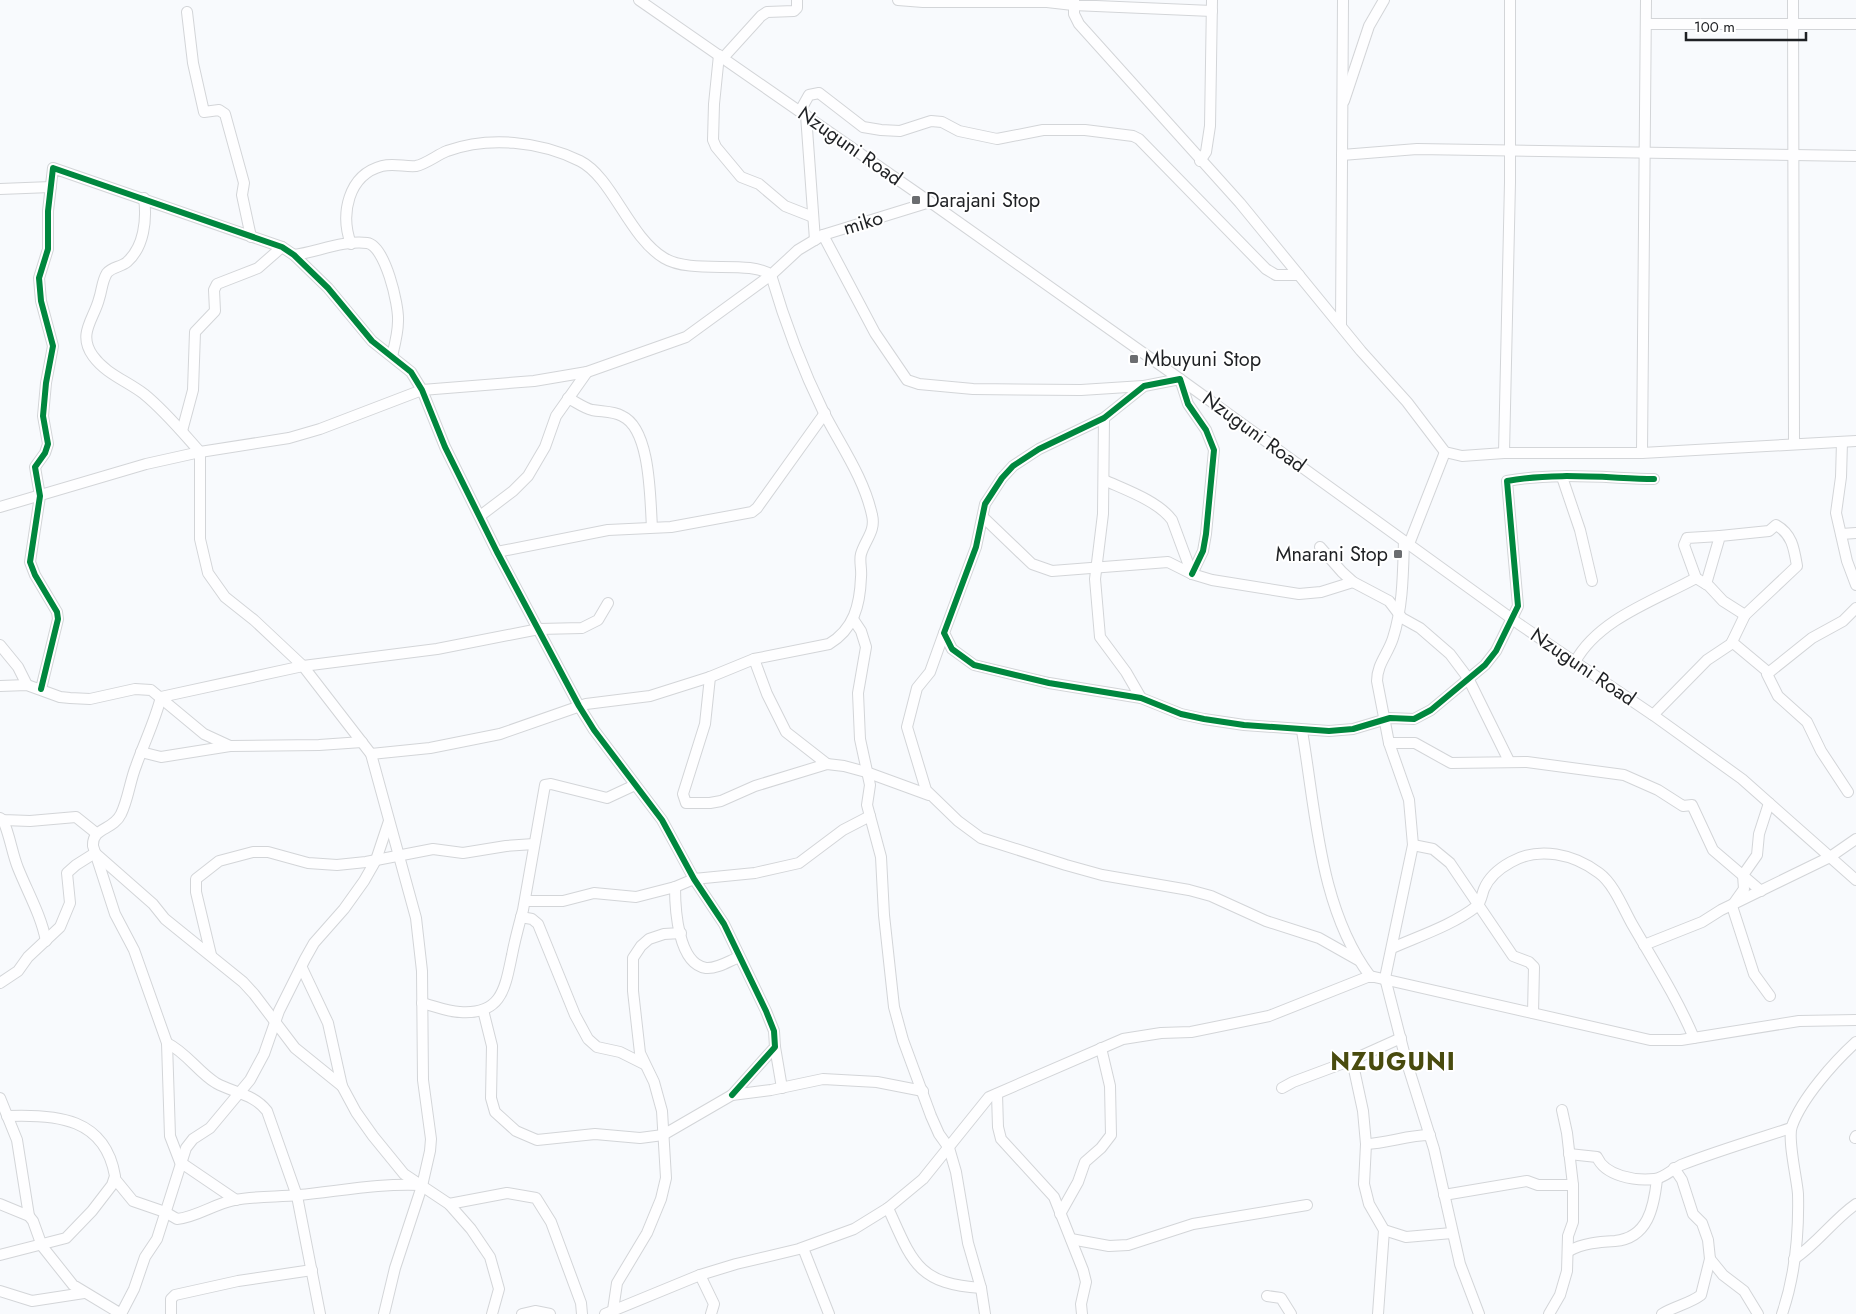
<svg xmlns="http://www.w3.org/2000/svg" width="1856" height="1314" font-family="Jost,sans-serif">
<rect width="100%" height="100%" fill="#f8fafd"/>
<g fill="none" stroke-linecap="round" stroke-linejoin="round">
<defs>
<g id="minor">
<polyline points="639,0 930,202 1180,379 1519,624 1653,715 1742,779 1856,880"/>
<polyline points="898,0 923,2 1047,2 1073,5 1212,11"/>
<polyline points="1074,0 1074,14 1079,24 1240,203 1361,351 1407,402 1445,452 1462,456 1504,453 1642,453 1856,441"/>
<polyline points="1793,0 1794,444"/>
<polyline points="187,12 193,63 204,112 219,110 225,114 244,183 242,195 251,237"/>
<polyline points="1646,24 1856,24"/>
<polyline points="719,55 714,104 713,140 716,147 741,177 759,184 785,206 813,217"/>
<polyline points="723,58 761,16 767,12 794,11 797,8 797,0"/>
<polyline points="1344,101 1369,26 1384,0"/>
<polyline points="800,111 809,95 819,93 863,127 881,130 900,131 931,121 942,122 959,131 997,139 1043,130 1085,130 1133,136 1139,139 1266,269 1276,275 1299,275"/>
<polyline points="806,115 815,240"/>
<polyline points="1342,155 1417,149 1856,156"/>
<polyline points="1200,161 1206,152 1210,126 1212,0"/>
<polyline points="0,189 51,187"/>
<path d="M144,198c3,22 0,49 -17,64 -6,5 -15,5 -20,11 -5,8 -5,17 -8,26 -5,20 -22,35 -6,57 13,18 34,25 51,38 21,17 39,39 56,58v87l8,34 17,24 29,23 49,46 68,88 45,164 6,53 1,109 8,59 -1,12 -8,35 -27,82 -11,46"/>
<polyline points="823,235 875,333 907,380 919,384 973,389 1081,390 1143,386"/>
<path d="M351,244c-11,-30 -3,-69 31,-78 12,-3 23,1 34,0 10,-2 21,-11 31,-15 42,-15 92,-10 133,10 32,16 49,76 84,97 28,17 86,1 107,17 14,48 31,93 53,138 17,33 40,65 48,102 4,16 -7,25 -11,39 -2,7 1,15 0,23 -1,28 -7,52 -32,67l-75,15 -44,18 -60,19 -64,8 -86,30 -70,14 -59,6"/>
<path d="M294,255c23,-3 49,-15 73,-12 18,2 32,62 31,78 0,12 -3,23 -6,35"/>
<polyline points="1341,325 1343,0"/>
<path d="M568,398c8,4 16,10 24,12 10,2 21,1 30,6 29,13 28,84 30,111"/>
<polyline points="1104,418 1103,514 1095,579 1100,637 1126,672 1141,698"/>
<polyline points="182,431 193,390 195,332 215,311 214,290 217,284 258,268 282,247"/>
<polyline points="1842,442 1841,477 1836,513 1847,561 1856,585"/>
<polyline points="1504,453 1510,182 1510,0"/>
<polyline points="1642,453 1646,0"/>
<polyline points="1562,477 1580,530 1592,581"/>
<path d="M1104,480c22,10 54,21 68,40l20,54"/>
<polyline points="0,507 146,464 200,452 289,438 320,429 422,390 534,381 587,372 686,337 771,275 798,250 823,235 930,202"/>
<polyline points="480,516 513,491 528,476 545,447 556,416 587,372"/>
<polyline points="983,517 1032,564 1052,571 1168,562 1192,574 1212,580 1299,594 1321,592 1353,582"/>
<polyline points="1841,534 1856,533"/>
<polyline points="1720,536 1687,538 1684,545 1696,578 1709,586 1723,601 1745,615"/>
<path d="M1404,541c-1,32 -1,66 -11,97 -5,16 -16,26 -16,43l12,62 20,57 4,45 -28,133 21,82 28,89 26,115 19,50"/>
<polyline points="1409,544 1445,452"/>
<polyline points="1320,547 1342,572 1353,582 1389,601 1402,618 1420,628 1450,654 1468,678 1509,761"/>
<polyline points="497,552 608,530 671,527 752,512 757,508 825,413"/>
<path d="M1192,574l11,-23 3,-17 8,-84 -8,-20 -18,-26 -8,-25 -36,7 -40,32 -65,31 -26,17 -11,12 -17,26 -9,43 -32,86 8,16 22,16 75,18 92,15 40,16 23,5 40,6 85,6 24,-2 37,-11 24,1 17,-9 54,-45 11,-14 22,-45 -11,-125c48,-9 99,-3 147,-2"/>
<polyline points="853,619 861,631 866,647 858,693 860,739 870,785 867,805 881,857 884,915 894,1007 903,1040 931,1116 939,1134 949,1148 956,1172 968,1243 981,1288 985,1314"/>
<polyline points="944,633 930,672 917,688 907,727 926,790 958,821 981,838 1066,865 1102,875 1189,890 1211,896 1266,921 1319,938 1358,960"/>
<polyline points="1732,642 1768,672"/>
<polyline points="0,645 18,667 27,685"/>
<polyline points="754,659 767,694 786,732 827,764"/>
<path d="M1575,662c23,-43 81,-62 121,-84"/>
<polyline points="710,677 705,724 683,794 686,803 710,803 721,801 755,786 827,764 844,766 866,772 929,795"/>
<polyline points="0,686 27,685 60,697 70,698 90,699 135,689 151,690 204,734 230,746"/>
<polyline points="41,689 58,619 57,612 35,575 30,562 40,496 35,467 45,453 48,444 43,416 46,383 53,346 41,301 39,278 48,249 48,211 53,168 282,247 294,255 328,288 372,341 411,372 422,390 445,447 497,552 579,706 594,730 662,820 694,879 724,924 766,1011 774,1031 775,1047 732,1095"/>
<path d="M1653,715l54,-55 24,-16 14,-29 52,-49c-3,-18 -5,-32 -21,-41l-7,6 -49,5 -14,48"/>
<path d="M1302,731c14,80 17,177 68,245"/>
<polyline points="1389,743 1415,743 1451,763 1527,762 1624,775 1658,790 1683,806 1692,805 1713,850 1761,891"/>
<polyline points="141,752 161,757 230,746 319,745 362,742"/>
<polyline points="1848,792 1821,751 1807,722 1778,696 1767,674 1812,638 1843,621 1856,608"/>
<polyline points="1769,803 1759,834 1757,855 1743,875 1744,889 1732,906 1754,974 1770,996"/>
<polyline points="0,818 3,820 30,821 76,817 96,833"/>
<path d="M0,821l3,-1c7,16 9,33 15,48 10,25 23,47 28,73"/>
<polyline points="1413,845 1433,849 1450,863 1513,956 1529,962 1534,967 1533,1013"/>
<path d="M675,887c0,22 3,77 31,81 11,1 23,-7 33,-11"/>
<polyline points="525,901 563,901 594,893 636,897 675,887 694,879 755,873 799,863 843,830 870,816"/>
<polyline points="521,917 532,919 538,924 575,1015 588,1039 597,1047 620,1052 644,1064"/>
<polyline points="1644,945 1702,922 1721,910 1830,857 1856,839"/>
<path d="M1392,948c27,-12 61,-23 85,-42 4,-4 5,-12 7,-17 5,-12 16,-21 27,-27 28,-16 63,-8 88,11 15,11 24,35 33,51 22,38 45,74 62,114"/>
<polyline points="211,955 196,892 196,879 219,861 253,852 268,852 308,863 337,865 366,862 433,849 463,853 506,846 534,844"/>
<polyline points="302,968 328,1023 342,1086 356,1112 373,1136 404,1174 449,1204 471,1229 490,1257 499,1289 492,1314"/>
<polyline points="0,983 18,971 28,957 60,927 70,903 67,873 76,865 95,853 153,904 165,919 243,982 254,994 295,1048 342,1086"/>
<path d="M422,1003c12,3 26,9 38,9 42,3 45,-24 52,-57 3,-16 7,-30 11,-45l22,-125 6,-1 56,14 28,-13"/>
<polyline points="483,1010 492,1046 491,1098 495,1112 516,1131 537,1140 595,1134 640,1138 663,1135 732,1095 771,1090 823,1079 877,1082 923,1091"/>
<path d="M167,1043c20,10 31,29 49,40 18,10 38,11 51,28l30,85 23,118"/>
<polyline points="775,1047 782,1088"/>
<polyline points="1352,1060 1363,1111 1366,1144 1364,1184 1369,1204 1384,1230 1378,1314"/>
<polyline points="1282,1088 1293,1082 1352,1060 1401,1038"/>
<polyline points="997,1094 998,1127 1001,1139 1054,1197 1083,1270 1086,1282 1081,1304 1082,1314"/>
<polyline points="0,1098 17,1140 29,1216"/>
<polyline points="1855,1138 1856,1136"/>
<path d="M1366,1144c22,-1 42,-9 64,-9"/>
<path d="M1569,1154l28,3c8,19 38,24 57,22 8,0 19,-10 27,-14 36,-14 73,-25 110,-37"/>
<path d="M115,1179l18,22 32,11 12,7c20,-2 37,-15 57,-19 22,-4 44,-3 65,-5 41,-4 81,-12 122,-10"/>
<polyline points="1444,1195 1527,1181 1538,1185 1573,1185"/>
<path d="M236,1200l-56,-38 -10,-26 -3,-93 -33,-93 -19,-36 -22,-68c-1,-19 20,-15 28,-32 7,-14 9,-33 15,-48 8,-23 19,-45 25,-69l142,-31 134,-17 102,-20 43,-1 16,-8 10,-17"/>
<polyline points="0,1204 29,1216 33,1221 42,1246 73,1285 121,1314 134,1289 145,1257 157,1239 186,1148 193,1139 210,1128 250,1080 264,1054 279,1011 305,959 314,943 344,909 364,881 376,860 389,821"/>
<polyline points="449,1204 507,1193 536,1198 551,1222 581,1303 582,1314"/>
<path d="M888,1208c24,53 29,76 93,80"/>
<polyline points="1060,1214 1078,1182 1085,1162 1101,1148 1111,1135 1110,1086 1101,1048"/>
<polyline points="1384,1230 1406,1237 1452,1233"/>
<polyline points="1071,1239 1109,1246 1128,1245 1193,1224 1307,1205"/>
<polyline points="803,1248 829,1314"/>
<path d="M1569,1251c14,-8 30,-9 46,-10 33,-3 39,-34 42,-62"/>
<path d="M0,1255l66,-17 26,-27 20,-26 3,-9c-10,-58 -58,-62 -108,-60"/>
<polyline points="1710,1259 1723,1275 1744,1291 1758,1314"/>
<path d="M1794,1259c24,-16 39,-39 62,-55"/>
<polyline points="700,1275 714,1304 711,1314"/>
<polyline points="0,1291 32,1301 84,1293"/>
<polyline points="1267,1296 1281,1298 1291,1314"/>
<polyline points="613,1310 617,1283 647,1233 661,1199 666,1178 662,1111 654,1082 640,1053 633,991 633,958 641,946 649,939 664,934 681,933"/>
<polyline points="171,1314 171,1299 175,1295 238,1281 312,1270"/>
<polyline points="522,1314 535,1311 550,1314"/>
<polyline points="605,1314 700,1275 736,1264 799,1249 854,1229 888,1208 923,1179 989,1097 1123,1039 1161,1033 1191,1032 1269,1016 1370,976 1650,1040 1681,1040 1799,1021 1856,1020"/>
<polyline points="1549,1314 1560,1295 1567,1271 1568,1236 1573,1222 1573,1185 1567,1133 1562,1110"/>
<path d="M1662,1314c13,-8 27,-10 39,-19l9,-36 -2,-19 -6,-17 -9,-9 -11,-34 -8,-12"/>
<path d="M1782,1314c13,-38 17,-80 16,-120 -1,-15 -11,-56 -6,-68 10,-28 42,-64 64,-84"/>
</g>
</defs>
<use href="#minor" stroke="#d3d5d8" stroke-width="12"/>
<use href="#minor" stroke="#fefeff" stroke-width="10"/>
<defs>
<g id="cycleway">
<path d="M1192,574l11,-23 3,-17 8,-84 -8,-20 -18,-26 -8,-25 -36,7 -40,32 -65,31 -26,17 -11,12 -17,26 -9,43 -32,86 8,16 22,16 75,18 92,15 40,16 23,5 40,6 85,6 24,-2 37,-11 24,1 17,-9 54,-45 11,-14 22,-45 -11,-125c48,-9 99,-3 147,-2"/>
<polyline points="41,689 58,619 57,612 35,575 30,562 40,496 35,467 45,453 48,444 43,416 46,383 53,346 41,301 39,278 48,249 48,211 53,168 282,247 294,255 328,288 372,341 411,372 422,390 445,447 497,552 579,706 594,730 662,820 694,879 724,924 766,1011 774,1031 775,1047 732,1095"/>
</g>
</defs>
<use href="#cycleway" stroke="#fff" stroke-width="9"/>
<use href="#cycleway" stroke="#00873e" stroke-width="6"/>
</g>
<g fill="#6b6d70" stroke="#fff" stroke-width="2">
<rect x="911" y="195" width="10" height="10" rx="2.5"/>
<rect x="1129" y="354" width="10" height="10" rx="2.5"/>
<rect x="1393" y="549" width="10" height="10" rx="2.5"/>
</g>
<g text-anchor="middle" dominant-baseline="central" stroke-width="4" stroke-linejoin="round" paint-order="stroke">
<g font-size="20" fill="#1f2124" stroke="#fff">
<text transform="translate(850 146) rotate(35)">Nzuguni Road</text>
<text transform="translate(863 223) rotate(-17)">miko</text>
<text transform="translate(1254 432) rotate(36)">Nzuguni Road</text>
<text transform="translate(1583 667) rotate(34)">Nzuguni Road</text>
</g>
<g font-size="20" fill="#1f2124" stroke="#fff" text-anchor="start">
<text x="926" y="200">Darajani Stop</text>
<text x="1144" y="359">Mbuyuni Stop</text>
<text x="1388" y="554" text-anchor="end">Mnarani Stop</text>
</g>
<g font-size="25" font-weight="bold" letter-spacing="1" fill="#494b0e" stroke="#fff">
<text x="1393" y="1061">NZUGUNI</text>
</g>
</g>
<path d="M1686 32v8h120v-8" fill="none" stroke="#1f2124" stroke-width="2.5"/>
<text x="1694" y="32" font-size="15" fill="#1f2124" stroke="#ffffff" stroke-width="4" paint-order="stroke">100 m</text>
</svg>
